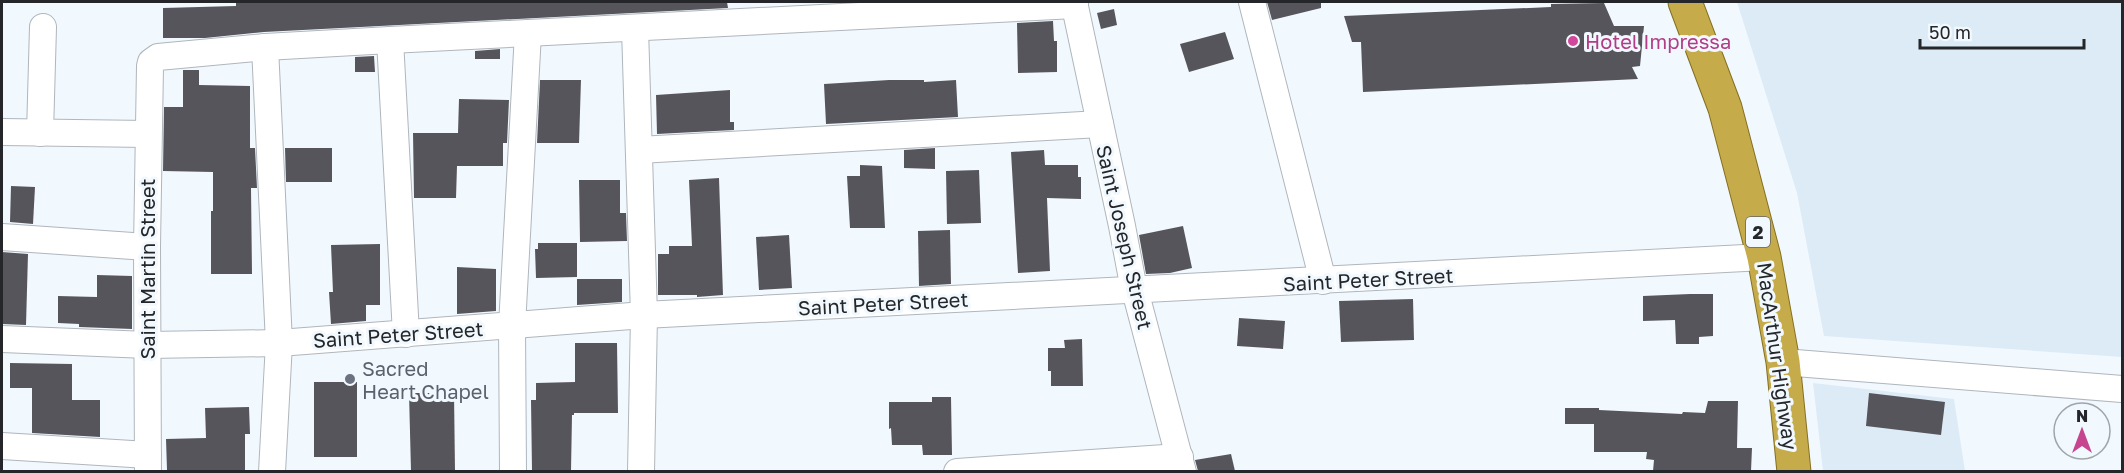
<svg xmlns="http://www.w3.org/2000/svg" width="2124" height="473" font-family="'Golos Text',sans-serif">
<rect width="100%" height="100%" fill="#f1f9ff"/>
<g fill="#ddebf6">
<polygon points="1737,2 2122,2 2122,357 1824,336 1797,193"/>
<polygon points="1813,383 1954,399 1965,471 1823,471"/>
</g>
<g fill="#57555c">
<polygon points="257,2 727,2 728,8 264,32 205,38 163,38 163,8 236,6 236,3"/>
<polygon points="1267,2 1321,2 1321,8 1272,20"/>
<polygon points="1604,3 1614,26 1644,26 1640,66 1632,67 1638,79 1363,92 1361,42 1352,42 1344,16 1551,7 1551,4"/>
<polygon points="1114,9 1117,25 1101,29 1097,13"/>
<polygon points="1053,21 1054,41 1057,41 1057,72 1018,73 1017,23"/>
<polygon points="1225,32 1234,59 1189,72 1180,44"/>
<polygon points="500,49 500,59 475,59 475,51"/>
<polygon points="374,56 375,72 355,72 355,57"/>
<polygon points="183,70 199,70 199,85 250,86 250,148 255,148 257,188 251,188 252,274 211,274 211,211 213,211 213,172 163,171 164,107 183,107"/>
<polygon points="540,80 581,80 579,143 537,143"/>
<polygon points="889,80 924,80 924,82 956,80 958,117 826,124 824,84"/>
<polygon points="730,90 730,122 734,122 734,130 657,134 656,95"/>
<polygon points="459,99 509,100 507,143 503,143 503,166 457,166 456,198 414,198 413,133 458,133"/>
<polygon points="285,148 332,148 332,182 286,182"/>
<polygon points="935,148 935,169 904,168 904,150"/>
<polygon points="1044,150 1045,165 1078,165 1078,177 1081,177 1081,199 1047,198 1050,271 1018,273 1011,152"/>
<polygon points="860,165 882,166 885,228 850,228 847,176 860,176"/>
<polygon points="979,170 981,223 947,224 946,171"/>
<polygon points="719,178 723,295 697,297 697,295 658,295 658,254 669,254 669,246 692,246 689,180"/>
<polygon points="579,180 620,180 620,213 626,213 627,241 580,242"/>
<polygon points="11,186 35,187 33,224 10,222"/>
<polygon points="1183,226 1192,268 1170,273 1146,274 1139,235"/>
<polygon points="950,230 951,284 919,286 918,231"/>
<polygon points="789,235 792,288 759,290 756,237"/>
<polygon points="538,243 577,243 577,277 536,278 535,249 538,249"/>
<polygon points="380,244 380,305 366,305 366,321 331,324 329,292 333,292 331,245"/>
<polygon points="2,252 28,254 26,325 2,324"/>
<polygon points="457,267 496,269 496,311 457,314"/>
<polygon points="97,275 132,276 132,329 79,327 79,324 58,323 58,296 97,297"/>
<polygon points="577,279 622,279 622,302 577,305"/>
<polygon points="1690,294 1713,294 1713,336 1699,337 1699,344 1676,344 1675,320 1643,321 1643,296"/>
<polygon points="1413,299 1414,340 1341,342 1339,301"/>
<polygon points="1239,318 1285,321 1283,349 1237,346"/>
<polygon points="1082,339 1083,386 1051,386 1051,371 1048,371 1048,348 1065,348 1064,340"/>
<polygon points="575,343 617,343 618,413 574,413 574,415 572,415 571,471 532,471 531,400 536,400 536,383 575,382"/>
<polygon points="10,363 72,364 72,400 100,400 100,437 32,433 32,388 10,388"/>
<rect x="314" y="382" width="43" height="75"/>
<polygon points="409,393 454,393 455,471 411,471"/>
<polygon points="1869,393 1945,402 1941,435 1866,426"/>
<polygon points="932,397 951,397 952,455 923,455 922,445 892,445 891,428 889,429 889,402 932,402"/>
<polygon points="1708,401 1738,401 1737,448 1752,448 1751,471 1653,471 1654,460 1646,459 1647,452 1594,452 1594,424 1565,424 1565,408 1599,408 1599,410 1682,414 1683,412 1705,413"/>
<polygon points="249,407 250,434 245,434 245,470 167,470 166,439 206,438 205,408"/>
<polygon points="1231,454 1235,471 1198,471 1195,460"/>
</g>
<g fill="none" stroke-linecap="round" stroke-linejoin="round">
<defs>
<g id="minor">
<polyline points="1074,2 1122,226 1132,279 1183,472"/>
<polyline points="1252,2 1323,281"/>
<polyline points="635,29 644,315 641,472"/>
<polyline points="390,40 406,334"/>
<polyline points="265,47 279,343 272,472"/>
<polyline points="2,132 148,134"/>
<polyline points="40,133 43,27"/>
<polyline points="639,150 1100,124"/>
<polyline points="2,237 147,247"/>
<polyline points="2,339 147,345 279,343 644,315 1764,257"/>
<polyline points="1783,362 2122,389"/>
<polyline points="2,446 148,455"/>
<polyline points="148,472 147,247 150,66 151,62 158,57 265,47 390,40 1075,5"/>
<polyline points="513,472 512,326 528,33"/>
<polyline points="957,472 1180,457"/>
</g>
<polyline id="trunk" points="1685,2 1725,108 1764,257 1783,362 1794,472"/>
</defs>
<use href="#minor" stroke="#afb6bc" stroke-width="28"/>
<use href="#trunk" stroke="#846f22" stroke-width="35"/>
<use href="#minor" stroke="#fff" stroke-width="26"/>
<use href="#trunk" stroke="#c6ab4b" stroke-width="33"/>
</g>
<circle fill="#d1479c" stroke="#f1f9ff" stroke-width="2" cx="1573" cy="41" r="6"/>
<circle fill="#6b7280" stroke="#f1f9ff" stroke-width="2" cx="350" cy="379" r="6"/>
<g text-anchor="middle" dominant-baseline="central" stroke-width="6" stroke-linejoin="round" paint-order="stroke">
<rect fill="#f1f9ff" stroke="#626569" stroke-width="1.5" x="1746" y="217" width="24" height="30" rx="4.5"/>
<g font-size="18" font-weight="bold" fill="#242629">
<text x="1758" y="232">2</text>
</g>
<g font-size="20" fill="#b23c85" stroke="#f1f9ff" text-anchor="start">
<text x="1585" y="41">Hotel Impressa</text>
</g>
<g font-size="20" fill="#242629" stroke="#f1f9ff">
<text transform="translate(1125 237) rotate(77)">Saint Joseph Street</text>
<text transform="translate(147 269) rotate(-90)">Saint Martin Street</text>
<text transform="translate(1368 279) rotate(-3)">Saint Peter Street</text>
<text transform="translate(883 303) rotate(-3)">Saint Peter Street</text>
<text transform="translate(398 334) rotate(-4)">Saint Peter Street</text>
<text transform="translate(1778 356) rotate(82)">MacArthur Highway</text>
</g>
<g font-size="20" fill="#5b616d" stroke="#f1f9ff" text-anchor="start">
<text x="362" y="368">Sacred<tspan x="362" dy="23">Heart Chapel</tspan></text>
</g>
</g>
<rect width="2124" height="473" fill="none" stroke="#242629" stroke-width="6"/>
<g transform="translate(2082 431)"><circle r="28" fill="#f1f9ff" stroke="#9fa5a9" stroke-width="1.5"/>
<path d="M0-4.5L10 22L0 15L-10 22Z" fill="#c6458e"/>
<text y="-9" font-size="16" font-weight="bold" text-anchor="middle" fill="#242629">N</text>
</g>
<path d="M1920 39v9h164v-9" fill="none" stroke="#242629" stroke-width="3"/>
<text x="1929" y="39" font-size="18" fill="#242629" stroke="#f1f9ff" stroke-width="4.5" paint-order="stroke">50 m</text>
</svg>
